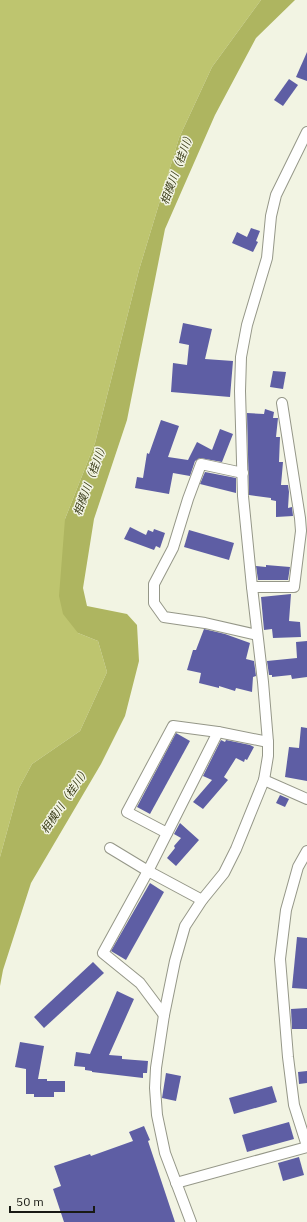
<svg xmlns="http://www.w3.org/2000/svg" width="307" height="1222" font-family="'IBM Plex Sans','Noto Sans JP',sans-serif">
<rect width="100%" height="100%" fill="#f2f4e3"/>
<polygon fill="#bec56f" points="0,0 261,0 212,67 179,138 139,270 95,443 65,519 78,633 98,641 107,672 80,731 32,764 19,788 0,857"/>
<polygon fill="#aeb560" points="261,0 295,0 256,38 215,115 165,229 127,420 94,519 83,588 87,606 127,614 137,625 139,661 125,716 101,764 31,883 3,970 0,986 0,857 19,788 32,764 80,731 107,672 98,641 78,633 63,614 59,596 65,519 95,443 139,270 179,138 212,67"/>
<g fill="#5e5ea4">
<polygon points="307,52 307,81 296,77"/>
<polygon points="289,79 298,85 283,106 274,100"/>
<polygon points="251,228 260,231 256,241 258,242 253,252 232,243 237,232 247,237"/>
<polygon points="183,323 212,329 205,359 233,361 230,397 171,392 173,363 187,365 189,345 179,343"/>
<polygon points="273,371 286,372 283,389 270,387"/>
<polygon points="265,409 274,412 273,418 278,418 276,437 280,437 279,462 283,462 281,485 288,485 289,492 288,508 292,507 293,516 276,517 276,501 271,500 271,498 249,495 247,413 264,414"/>
<polygon points="161,420 179,426 168,457 188,460 197,442 212,450 220,429 233,434 222,462 200,458 195,461 190,476 173,473 169,494 135,488 137,477 143,478 147,453 149,454"/>
<polygon points="205,472 236,478 236,493 200,484"/>
<polygon points="130,527 146,535 148,530 153,532 154,529 165,533 160,548 156,546 154,550 124,539"/>
<polygon points="189,530 234,543 229,560 184,547"/>
<polygon points="266,565 290,567 288,580 258,580 256,566 266,567"/>
<polygon points="291,594 289,621 300,622 301,637 273,638 272,629 264,630 261,597"/>
<polygon points="204,629 225,634 250,643 246,659 254,661 256,676 253,677 252,692 236,688 235,691 219,686 219,688 199,683 201,673 187,670 193,650 196,650"/>
<polygon points="307,641 307,677 292,679 291,675 272,677 272,675 269,675 267,661 297,658 296,642"/>
<polygon points="301,727 307,728 307,781 285,777 289,747 299,748"/>
<polygon points="176,733 190,741 150,814 137,807"/>
<polygon points="221,740 225,742 226,740 250,745 254,747 247,760 245,759 244,762 236,758 224,777 228,780 203,809 193,802 212,780 203,776"/>
<polygon points="280,795 289,799 285,807 276,803"/>
<polygon points="180,823 199,840 176,866 167,858 175,848 174,846 181,838 174,834"/>
<polygon points="150,883 164,892 126,960 111,951"/>
<polygon points="297,937 307,938 307,989 292,988"/>
<polygon points="93,962 104,973 44,1028 34,1017"/>
<polygon points="117,991 134,999 109,1055 122,1056 122,1059 148,1061 147,1073 143,1073 143,1078 92,1072 92,1071 85,1070 85,1067 74,1066 76,1052 90,1054"/>
<polygon points="307,1008 307,1029 292,1029 291,1009"/>
<polygon points="20,1042 44,1046 38,1079 47,1079 47,1081 65,1081 65,1092 54,1092 54,1097 34,1097 34,1094 26,1094 26,1069 15,1067"/>
<polygon points="307,1071 307,1083 299,1084 298,1072"/>
<polygon points="166,1073 181,1076 176,1101 162,1098"/>
<polygon points="272,1086 277,1102 234,1114 229,1098"/>
<polygon points="289,1122 294,1139 247,1152 242,1135"/>
<polygon points="144,1126 150,1140 148,1141 175,1222 64,1222 53,1189 61,1186 54,1166 90,1154 91,1156 133,1141 129,1132"/>
<polygon points="299,1157 304,1175 283,1181 278,1163"/>
</g>
<g fill="none" stroke-linecap="round" stroke-linejoin="round">
<defs>
<g id="street">
<polyline points="243,473 201,464 188,499 173,548 154,584 154,603 164,617 205,623 257,635"/>
<polyline points="252,587 294,587 301,531 300,518 282,403"/>
<polyline points="264,780 307,799"/>
<polyline points="167,833 127,812 173,726 218,732"/>
<polyline points="110,848 148,871 202,900"/>
<polyline points="307,851 298,867 286,910 280,959 288,1057 294,1105 307,1146"/>
<polyline points="164,1015 140,983 103,953 148,871 218,732 268,742"/>
<polyline points="176,1183 307,1147"/>
<polyline points="191,1222 165,1153 157,1115 155,1088 156,1068 164,1015 175,961 185,926 202,900 224,873 236,849 264,780 268,756 268,742 263,682 252,587 243,496 240,391 241,357 247,325 267,258 271,216 276,195 307,132"/>
</g>
</defs>
<use href="#street" stroke="#959788" stroke-width="12"/>
<use href="#street" stroke="#fff" stroke-width="10"/>
</g>
<g text-anchor="middle" dominant-baseline="central" stroke-width="3" stroke-linejoin="round" paint-order="stroke">
<g font-size="11" font-style="italic" fill="#3a3c18" stroke="#f2f4e3">
<text transform="translate(177 168) rotate(-70)">相模川（桂川）</text>
<text transform="translate(90 479) rotate(-70)">相模川（桂川）</text>
<text transform="translate(65 800) rotate(-56)">相模川（桂川）</text>
</g>
</g>
<path d="M10 1206v6h84v-6" fill="none" stroke="#191a14" stroke-width="2"/>
<text x="16" y="1206" font-size="12" fill="#191a14" stroke="#f2f4e3" stroke-width="3" paint-order="stroke">50 m</text>
</svg>
